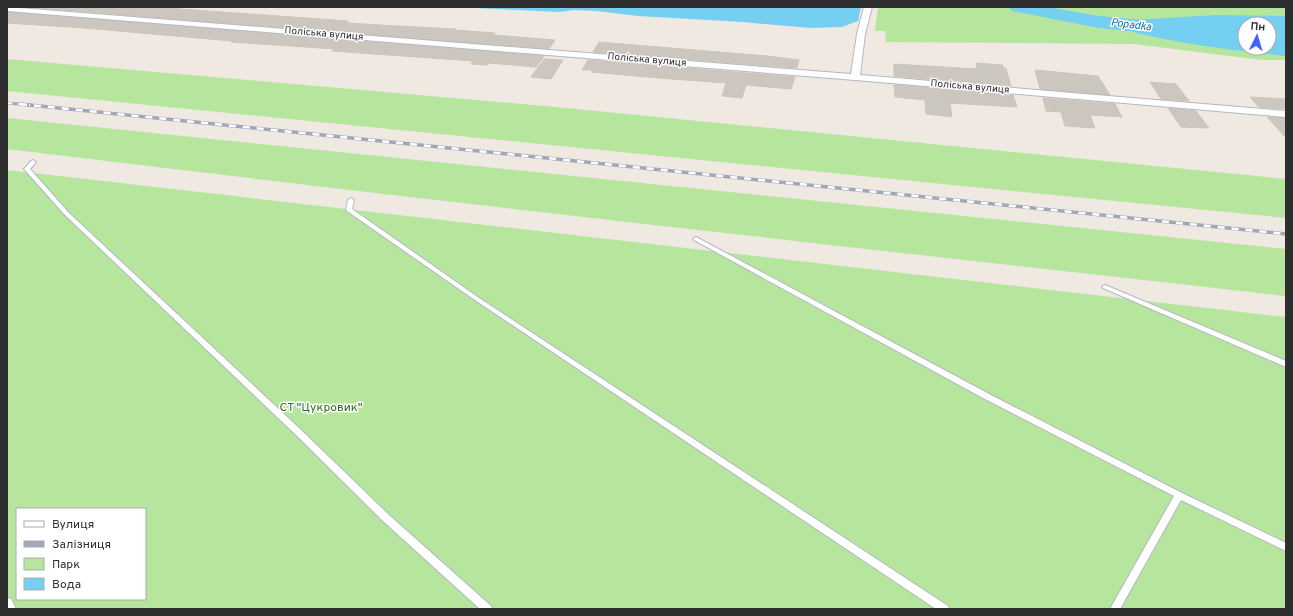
<svg xmlns="http://www.w3.org/2000/svg" width="1293" height="616" font-family="Overpass,sans-serif">
<rect width="100%" height="100%" fill="#efe9e1"/>
<g fill="#b6e59e" fill-rule="evenodd">
<path d="M878,7h408v53h-24l-128,-16 -248,-2 -1,-11h-10zM1245,24h24v24h-24z"/>
<polygon points="7,59 556,107 1286,179 1286,218 7,91"/>
<path d="M7,118l1279,131v47c-427,-48 -853,-95 -1279,-147z"/>
<path d="M7,170l1279,147v292h-1279zM17,509h128v90h-128z"/>
</g>
<g fill="#75cff0" fill-rule="evenodd">
<polygon points="455,7 861,7 858,21 842,27 810,28 743,22 638,16 597,11 574,10 559,12"/>
<path d="M1216,15l70,1v40c-63,-7 -127,-14 -187,-34zM1245,24h24v24h-24z"/>
</g>
<g fill="none" stroke-linecap="round" stroke-linejoin="round">
<polygon fill="#75cff0" fill-rule="evenodd" points="1009,7 1047,7 1099,16 1140,20 1147,22 1149,26 1147,30 1140,32 1099,28 1018,12 1012,11"/>
</g>
<g fill="#cbc7bf" stroke="#cbc5ba">
<polygon points="26,7 153,7 348,21 347,23 397,26 456,29 455,30 495,33 494,35 555,40 549,49"/>
<polygon points="7,12 544,56 536,67 489,63 488,65 471,64 473,61 332,51 335,49 231,42 232,41 84,28 7,23"/>
<polygon points="599,42 767,56 799,60 797,68 593,52"/>
<polygon points="544,59 563,60 551,79 531,77"/>
<polygon points="588,60 795,77 791,89 746,85 742,98 722,96 726,83 658,78 591,72 592,70 582,70"/>
<polygon points="976,63 1003,65 1003,68 1006,68 1011,86 894,76 894,64 977,69"/>
<polygon points="1035,70 1098,76 1110,95 1040,89"/>
<polygon points="1150,82 1176,84 1189,101 1161,99"/>
<polygon points="894,85 1013,95 1017,107 950,103 952,117 926,114 925,100 895,97"/>
<polygon points="1250,97 1286,99 1286,109 1259,107"/>
<polygon points="1043,98 1115,104 1122,117 1090,115 1095,128 1065,126 1061,112 1046,111"/>
<polygon points="1168,108 1196,111 1209,128 1181,127"/>
<polygon points="1267,117 1286,118 1286,138"/>
</g>
<g fill="none" stroke-linecap="round" stroke-linejoin="round">
<defs>
<g id="service">
<polygon points="33,160 36,162 30,169 69,213 299,428 389,515 491,606 492,609 480,609 383,521 293,432 65,215 24,169 31,161"/>
<polygon points="351,198 354,200 352,209 479,298 948,606 949,609 936,609 475,300 347,211 346,210 348,200"/>
<polygon points="696,237 989,394 1182,493 1286,543 1286,551 1181,500 1120,609 1110,609 1174,496 983,398 694,240 693,239 694,238"/>
<polygon points="1105,285 1286,361 1286,367 1103,288 1102,287 1103,286"/>
<polygon points="7,598 11,599 16,609 7,609"/>
</g>
<polygon id="minor" points="7,7 851,74 857,34 864,7 872,7 865,34 860,75 1286,111 1286,117 855,80 7,11"/>
</defs>
<use href="#service" stroke="#b4b7c1" stroke-width="2"/>
<use href="#minor" stroke="#b4b7c1" stroke-width="2"/>
<use href="#service" fill="#fff" fill-rule="evenodd"/>
<use href="#minor" fill="#fff" fill-rule="evenodd"/>
<defs>
<polyline id="rail-far1" points="7,103 30,105"/>
<polyline id="rail" points="20,104 1286,234"/>
</defs>
<use href="#rail-far1" stroke="#a3a6b8" stroke-width="3"/>
<use href="#rail" stroke="#a3a6b8" stroke-width="3.5"/>
<use href="#rail-far1" stroke="#fff" stroke-width="2" stroke-dasharray="5.5" stroke-linecap="butt"/>
<use href="#rail" stroke="#fff" stroke-width="2.5" stroke-dasharray="7" stroke-linecap="butt"/>
</g>
<g text-anchor="middle" dominant-baseline="central" stroke-width="3" stroke-linejoin="round" paint-order="stroke">
<g font-size="10" fill="#2e2e2e" stroke="#fff">
<text transform="translate(324 34) rotate(5)">Поліська вулиця</text>
<text transform="translate(647 60) rotate(5)">Поліська вулиця</text>
<text transform="translate(970 87) rotate(5)">Поліська вулиця</text>
</g>
<g font-size="11" font-style="italic" fill="#0d6fa3" stroke="#fff">
<text transform="translate(1131 25) rotate(7)">Popadka</text>
</g>
<g font-size="12" fill="#2c6e1b" stroke="#fff">
<text x="321" y="408">СТ "Цукровик"</text>
</g>
</g>
<rect width="1293" height="616" fill="none" stroke="#2e2e2e" stroke-width="16"/>
<rect x="16" y="508" width="130" height="92" fill="#ffffff" stroke="#ababab"/>
<rect x="24" y="521" width="20" height="6" fill="#ffffff" stroke="#ababab"/>
<text x="52" y="528" font-size="12" fill="#2e2e2e">Вулиця</text>
<rect x="24" y="541" width="20" height="6" fill="#a3a6b8" stroke="#ababab"/>
<text x="52" y="548" font-size="12" fill="#2e2e2e">Залізниця</text>
<rect x="24" y="558" width="20" height="12" fill="#b6e59e" stroke="#ababab"/>
<text x="52" y="568" font-size="12" fill="#2e2e2e">Парк</text>
<rect x="24" y="578" width="20" height="12" fill="#75cff0" stroke="#ababab"/>
<text x="52" y="588" font-size="12" fill="#2e2e2e">Вода</text>
<g transform="translate(1257 36) rotate(5)"><circle r="19" fill="#ffffff" stroke="#ababab"/>
<path d="M0-3L7 15L0 10L-7 15Z" fill="#4264fb"/>
<text y="-6" font-size="11" font-weight="bold" text-anchor="middle" fill="#2e2e2e">Пн</text>
</g>
</svg>
